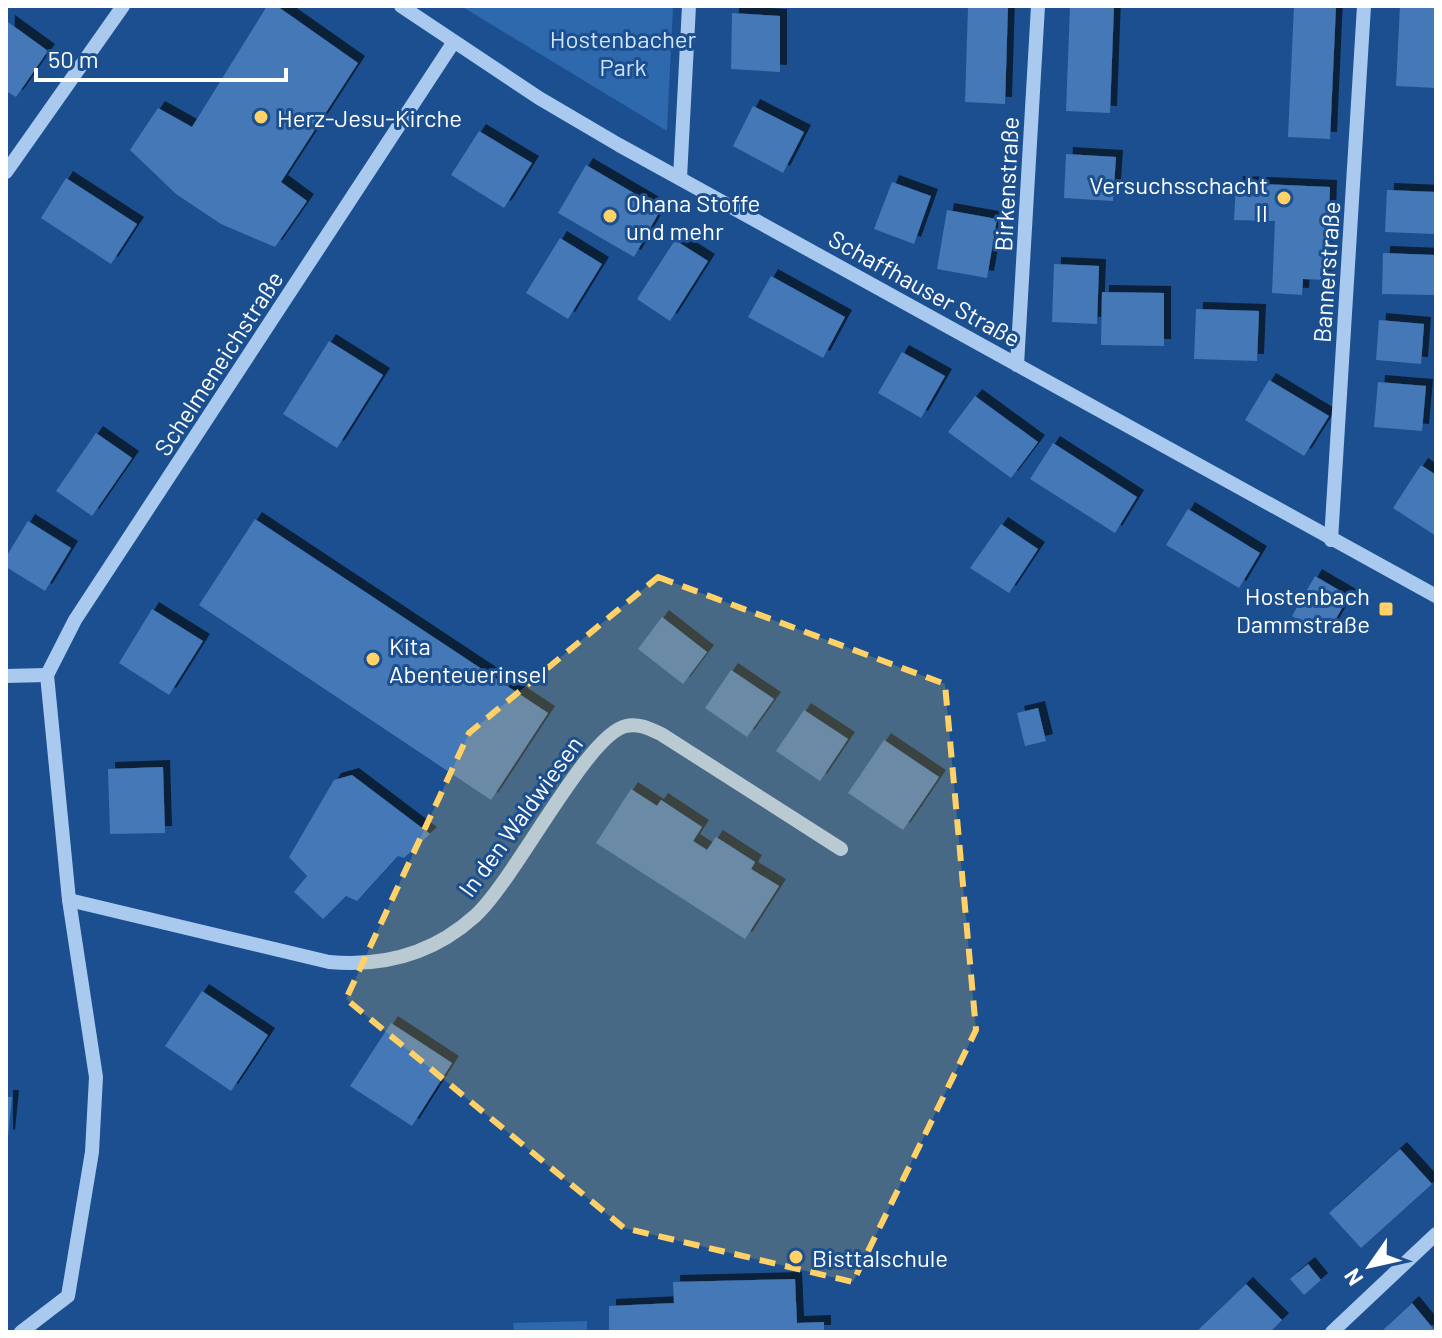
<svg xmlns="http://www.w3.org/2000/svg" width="1442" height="1338" font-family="Barlow,sans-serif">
<defs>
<filter id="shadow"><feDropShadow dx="7" dy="-7" stdDeviation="0" flood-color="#0009"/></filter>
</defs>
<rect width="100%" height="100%" fill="#1b4f8f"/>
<g fill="#2e69ad">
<polygon points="461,6 673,6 667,131"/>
<polygon points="587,1321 587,1332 514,1332 513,1323"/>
</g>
<g fill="#4478b7" filter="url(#shadow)">
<polygon points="267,6 277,6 358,63 281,182 307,201 275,247 221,224 176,194 130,150 158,108 192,127"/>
<polygon points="968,6 1008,6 1005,104 965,102"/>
<polygon points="1070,6 1114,6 1110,113 1066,111"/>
<polygon points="1294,6 1336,6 1330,139 1288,137"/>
<polygon points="1400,6 1436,6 1436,88 1396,86"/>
<polygon points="732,13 780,16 780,72 731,69"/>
<polygon points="8,22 48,51 16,97 6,91"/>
<polygon points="753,106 804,132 783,173 733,146"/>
<polygon points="479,131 532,163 504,208 451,175"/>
<polygon points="1066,154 1116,157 1113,201 1064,198"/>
<polygon points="586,165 661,209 634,257 558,213"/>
<polygon points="66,178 137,224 111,264 41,218"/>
<polygon points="892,182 931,196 914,244 874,229"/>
<polygon points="1236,183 1330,187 1327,280 1303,279 1302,295 1272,293 1275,221 1234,220"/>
<polygon points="1387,190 1436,192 1434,234 1385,232"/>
<polygon points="947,210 997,219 987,278 937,269"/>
<polygon points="560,238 602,264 568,319 526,293"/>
<polygon points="675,240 708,261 670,321 637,299"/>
<polygon points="1383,253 1435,255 1434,295 1382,294"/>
<polygon points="1054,264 1099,266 1097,324 1052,322"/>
<polygon points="771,276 845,317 823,358 748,317"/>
<polygon points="1102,292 1164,293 1164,346 1101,345"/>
<polygon points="1196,309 1259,311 1257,361 1194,359"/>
<polygon points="1379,320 1424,324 1421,364 1376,360"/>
<polygon points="329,341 383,375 337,448 283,414"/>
<polygon points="902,352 945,376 921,418 878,393"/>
<polygon points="1269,380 1329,416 1304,456 1245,420"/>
<polygon points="1378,382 1426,386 1422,431 1374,427"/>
<polygon points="975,396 1038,442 1011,478 948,432"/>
<polygon points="96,433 132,458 92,516 56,491"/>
<polygon points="1053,443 1137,497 1115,533 1030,479"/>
<polygon points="1421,465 1436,475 1436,536 1393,508"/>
<polygon points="1188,509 1260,553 1239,588 1166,545"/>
<polygon points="255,519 548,713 491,800 199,605"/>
<polygon points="28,521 71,548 45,591 6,567 6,557"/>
<polygon points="1001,524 1038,549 1009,593 970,568"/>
<polygon points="1315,576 1349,596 1326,636 1292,616"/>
<polygon points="152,609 203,641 169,695 119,663"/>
<polygon points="662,617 707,652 683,684 638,649"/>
<polygon points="731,670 774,699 747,737 705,708"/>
<polygon points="1038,708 1046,741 1025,746 1017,713"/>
<polygon points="804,710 848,739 820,781 776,751"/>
<polygon points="884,740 939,777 903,830 848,793"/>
<polygon points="163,767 165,833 110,834 108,769"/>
<polygon points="352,775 430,834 404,858 398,856 357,901 346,896 323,919 294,892 307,876 289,857 334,780"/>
<polygon points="631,789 657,806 661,800 702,827 693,841 707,850 716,837 755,862 751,869 779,886 745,939 596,843"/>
<polygon points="202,991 268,1035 231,1091 165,1046"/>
<polygon points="391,1023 452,1063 412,1126 350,1086"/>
<polygon points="6,1097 12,1097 8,1137 6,1136"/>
<polygon points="1400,1149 1432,1184 1361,1248 1329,1213"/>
<polygon points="1308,1264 1321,1280 1304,1295 1290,1279"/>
<polygon points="795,1279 797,1323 824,1322 824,1332 609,1332 609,1306 674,1303 673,1282"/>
<polygon points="1246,1284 1282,1320 1270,1332 1196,1332"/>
<polygon points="1412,1303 1436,1332 1381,1332"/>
</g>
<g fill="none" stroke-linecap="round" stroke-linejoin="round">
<g stroke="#a9c9ee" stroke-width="14">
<polyline points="401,6 539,98 619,145 1436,596"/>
<polyline points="6,172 123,6"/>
<polyline points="680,178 689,6"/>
<polyline points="1017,365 1038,6"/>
<polyline points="1331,540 1364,6"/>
<polyline points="47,675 75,620 453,43"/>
<polyline points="6,676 47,675"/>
<path d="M69,900l260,62c55,5 104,-8 146,-46 40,-36 112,-182 151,-190 13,-3 24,3 35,8l180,115"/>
<polyline points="21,1332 68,1296 92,1152 96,1077 69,900 47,675"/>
<polyline points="1332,1332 1436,1234"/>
</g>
</g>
<path fill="#ffd166" fill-opacity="0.2" stroke="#ffd166" stroke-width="6" stroke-dasharray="16 10" stroke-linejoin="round" d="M658,577l287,107 31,346 -123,252 -229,-54 -278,-229 123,-266z"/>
<g fill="#ffd166" stroke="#1b4f8f" stroke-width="3">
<circle cx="261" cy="117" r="8"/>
<circle cx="1284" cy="198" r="8"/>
<circle cx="610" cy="216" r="8"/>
<rect x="1378" y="601" width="16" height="16" rx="4"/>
<circle cx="373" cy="659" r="8"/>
<circle cx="796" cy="1257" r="8"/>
</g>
<g text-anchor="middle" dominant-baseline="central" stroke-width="6" stroke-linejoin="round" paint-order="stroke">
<g font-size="24" fill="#cfe3fa" stroke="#1b4f8f">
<text x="623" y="38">Hostenbacher<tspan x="623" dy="28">Park</tspan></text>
</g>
<g font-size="24" fill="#fff" stroke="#1b4f8f" text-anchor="start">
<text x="277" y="117">Herz-Jesu-Kirche</text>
<text x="1268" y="184" text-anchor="end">Versuchsschacht<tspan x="1268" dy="28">II</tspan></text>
<text x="626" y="202">Ohana Stoffe<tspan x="626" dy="28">und mehr</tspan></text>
<text x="1370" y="595" text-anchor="end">Hostenbach<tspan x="1370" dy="28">Dammstraße</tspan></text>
<text x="389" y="645">Kita<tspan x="389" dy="28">Abenteuerinsel</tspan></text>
<text x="812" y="1257">Bisttalschule</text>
</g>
<g font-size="24" fill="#fff" stroke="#1b4f8f">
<text transform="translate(1006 184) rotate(-87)">Birkenstraße</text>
<text transform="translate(1326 272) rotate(-86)">Bannerstraße</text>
<text transform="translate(925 288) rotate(29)">Schaffhauser Straße</text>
<text transform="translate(218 363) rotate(-57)">Schelmeneichstraße</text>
<text transform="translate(520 816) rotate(-54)">In den Waldwiesen</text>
</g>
</g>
<rect width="1442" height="1338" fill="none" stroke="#ffffff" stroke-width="16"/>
<g transform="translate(1370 1266) rotate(236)" stroke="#1b4f8f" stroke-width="6" paint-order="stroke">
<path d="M0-6L14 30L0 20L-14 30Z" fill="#ffffff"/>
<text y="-12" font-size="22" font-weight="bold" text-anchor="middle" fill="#ffffff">N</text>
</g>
<path d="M36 68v12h250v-12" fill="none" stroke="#ffffff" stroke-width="4"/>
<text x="48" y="68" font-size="24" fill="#ffffff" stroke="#1b4f8f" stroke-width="6" paint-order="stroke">50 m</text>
</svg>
